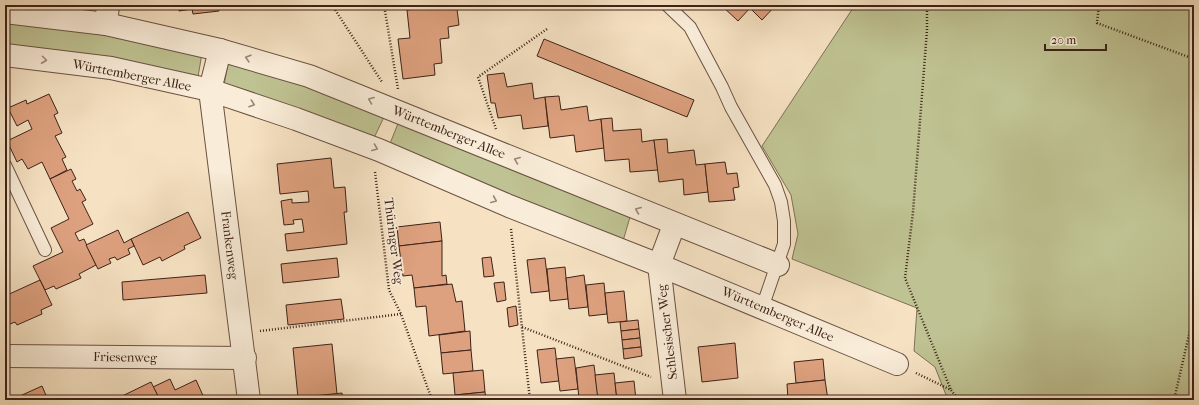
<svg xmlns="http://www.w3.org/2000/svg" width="1199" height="405" font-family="'IM FELL French Canon',serif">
<rect width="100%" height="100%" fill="#f6e2c3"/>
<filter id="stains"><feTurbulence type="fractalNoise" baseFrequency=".005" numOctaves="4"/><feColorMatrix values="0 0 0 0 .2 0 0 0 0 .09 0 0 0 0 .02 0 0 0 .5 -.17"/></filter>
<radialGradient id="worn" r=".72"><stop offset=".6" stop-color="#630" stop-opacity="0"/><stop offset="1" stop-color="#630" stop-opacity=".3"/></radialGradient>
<g fill="#bfc292" stroke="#7e7255">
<polygon points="855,5 1194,5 1194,400 948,400 935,367 914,351 917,308 792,259 798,234 791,195 762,146"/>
<polygon points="5,21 65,27 202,53 198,77 5,46"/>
<polygon points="228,64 298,82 384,117 373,140 224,85"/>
<polygon points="399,121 630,217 623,241 389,146"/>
</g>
<g fill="#dea17f" stroke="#3d2218">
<polygon points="179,5 219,5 219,11 193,14 192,9 179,11"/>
<polygon points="415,5 453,5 454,10 457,9 459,25 448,27 449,38 440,39 442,63 434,64 435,75 403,79 398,39 410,38 407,10 416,9"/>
<polygon points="721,5 776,5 762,20 750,8 738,21"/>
<polygon points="544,39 694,100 687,117 537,56"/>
<polygon points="504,73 507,87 532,83 534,99 545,97 548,126 523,129 521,115 498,118 495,103 491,103 487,75"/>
<polygon points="49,94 58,113 54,115 62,133 55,136 66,157 62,159 67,170 50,179 42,162 28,169 22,159 17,162 7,141 32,129 28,120 17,126 8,108 26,100 27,104"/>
<polygon points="559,96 561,110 587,106 589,121 601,119 604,148 576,152 574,135 550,138 545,97"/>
<polygon points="612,118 613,131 641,129 642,142 654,140 658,170 630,172 629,159 605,161 601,119"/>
<polygon points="667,139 668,153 694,150 696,165 705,164 708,192 684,195 683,179 659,182 654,140"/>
<polygon points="331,158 334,188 345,187 347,212 344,212 347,244 287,251 285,234 304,232 302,219 293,220 294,224 284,225 281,201 292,199 292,203 309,202 308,191 280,194 277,164"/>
<polygon points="725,162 727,174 737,173 739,187 733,188 735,200 709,202 705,164"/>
<polygon points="71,169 76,179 72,181 77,191 80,189 86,200 82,202 93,224 75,233 79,241 84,239 96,265 79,274 81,278 56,289 54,286 45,290 33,266 63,252 51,228 69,219 50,179"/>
<polygon points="188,212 201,238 184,246 185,249 162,261 160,257 143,265 131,239"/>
<polygon points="440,222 442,241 399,246 397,227"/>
<polygon points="118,230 124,243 131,239 134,246 128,249 130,254 117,260 115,257 109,259 111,263 98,269 86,245"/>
<polygon points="442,241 442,276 446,275 447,284 414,288 412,275 403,276 399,246"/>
<polygon points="491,257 494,276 484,277 482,258"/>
<polygon points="337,258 339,277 283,283 281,264"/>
<polygon points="545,258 549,291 531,293 527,260"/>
<polygon points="565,267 568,299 550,301 547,269"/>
<polygon points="205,275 207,293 123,300 122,282"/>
<polygon points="584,275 588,307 569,309 566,278"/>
<polygon points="40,280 52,305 41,310 42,314 17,325 15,322 5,326 5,296"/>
<polygon points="504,282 506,300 497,302 494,283"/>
<polygon points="604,283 607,314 589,316 586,285"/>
<polygon points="452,284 456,302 462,301 465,331 429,336 426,306 416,307 414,288"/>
<polygon points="624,291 627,321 608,323 605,293"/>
<polygon points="341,299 344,319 288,325 286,305"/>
<polygon points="516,306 518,325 509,327 507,308"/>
<polygon points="638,320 639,329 621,331 620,322"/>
<polygon points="639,329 640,338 622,340 621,331"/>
<polygon points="470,331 471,350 441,353 439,335"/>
<polygon points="640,338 641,347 623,349 622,340"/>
<polygon points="735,343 738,378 702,382 698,347"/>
<polygon points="332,344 337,394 298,398 293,348"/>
<polygon points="641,347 642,356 624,359 623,349"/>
<polygon points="555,348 559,381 541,383 537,350"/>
<polygon points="471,350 473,371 443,374 441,353"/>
<polygon points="574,357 578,389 560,391 556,359"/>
<polygon points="823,359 825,380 796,383 794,362"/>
<polygon points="594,365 598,396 579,399 576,368"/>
<polygon points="483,370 485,392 455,395 453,373"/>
<polygon points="614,373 617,400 598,400 595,375"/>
<polygon points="170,379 175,390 196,380 205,400 160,400 153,387"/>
<polygon points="825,380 828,400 788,400 787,384"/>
<polygon points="634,381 636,400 617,400 615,383"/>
<polygon points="151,382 160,400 114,400"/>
<polygon points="42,386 48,400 11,400"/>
<polygon points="485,392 486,400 455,400 455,395"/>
<polygon points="342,393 343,400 304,400 303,397"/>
</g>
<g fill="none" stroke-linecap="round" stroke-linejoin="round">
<defs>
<g id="lane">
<polyline points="667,5 690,27 722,87 731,107 775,185 781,202 784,221 784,244 762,308"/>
<polyline points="5,165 45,250"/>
</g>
<g id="street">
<polyline points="5,12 106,24 220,50 309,76 778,265"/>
<polyline points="106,24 108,5"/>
<polyline points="220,50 210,90 249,400"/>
<polyline points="5,55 111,68 210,90 296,119 379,150 509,206 659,265 897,364"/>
<polyline points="674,225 659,265 675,400"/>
<polyline points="5,356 245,358"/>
</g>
</defs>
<use href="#lane" stroke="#6b5243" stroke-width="14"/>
<use href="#street" stroke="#6b5243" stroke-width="24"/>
<g stroke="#3d2218" stroke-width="2.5" stroke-dasharray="1 2" stroke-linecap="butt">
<polyline points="332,5 382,82"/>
<polyline points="384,5 398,89"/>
<polyline points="927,5 927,30 913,212 905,278 951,390"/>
<polyline points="1099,5 1097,23 1194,59"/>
<polyline points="496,129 478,77 547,29"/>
<polyline points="375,172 389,290 401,314 432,400"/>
<polyline points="511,229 530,400"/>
<polyline points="522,327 651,377"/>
<polyline points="260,331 401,314"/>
<polyline points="916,373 951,390 959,400"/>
<polyline points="1174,400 1194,313"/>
</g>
<use href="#lane" stroke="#f9ecd8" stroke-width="12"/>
<use href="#street" stroke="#f9ecd8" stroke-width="22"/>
</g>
<defs><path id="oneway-chevron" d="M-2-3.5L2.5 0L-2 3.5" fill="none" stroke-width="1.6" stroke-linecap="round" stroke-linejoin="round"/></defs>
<g stroke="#9b8778">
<use href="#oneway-chevron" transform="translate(248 58) rotate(-164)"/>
<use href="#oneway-chevron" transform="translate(44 60) rotate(7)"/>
<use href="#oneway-chevron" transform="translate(371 100) rotate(-159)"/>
<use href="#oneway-chevron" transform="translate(252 104) rotate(19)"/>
<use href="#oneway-chevron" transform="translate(375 148) rotate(21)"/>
<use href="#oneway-chevron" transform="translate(517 160) rotate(-158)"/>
<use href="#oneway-chevron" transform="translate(494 200) rotate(23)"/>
<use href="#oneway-chevron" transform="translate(638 210) rotate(-158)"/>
</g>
<g text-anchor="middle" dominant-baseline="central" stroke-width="3.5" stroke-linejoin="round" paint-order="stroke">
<g font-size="13" fill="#3d2218" stroke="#f9ecd8">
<text transform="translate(132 75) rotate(11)">Württemberger Allee</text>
<text transform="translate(449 132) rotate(22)">Württemberger Allee</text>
<text transform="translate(394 241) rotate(83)">Thüringer Weg</text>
<text transform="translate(230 245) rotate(83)">Frankenweg</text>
<text transform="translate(778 314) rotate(23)">Württemberger Allee</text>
<text transform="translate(667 332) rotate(-97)">Schlesischer Weg</text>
<text transform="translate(125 357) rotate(1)">Friesenweg</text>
</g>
</g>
<rect width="1199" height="405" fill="none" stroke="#f6e2c3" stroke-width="20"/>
<rect x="6" y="6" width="1187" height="393" fill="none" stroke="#3d2218" stroke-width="2"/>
<rect x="10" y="10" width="1179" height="385" fill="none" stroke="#3d2218"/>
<path d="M1045 44v6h61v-6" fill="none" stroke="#3d2218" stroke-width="2"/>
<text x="1051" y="44" font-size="12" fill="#3d2218" stroke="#f9ecd8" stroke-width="3" paint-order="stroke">20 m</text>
<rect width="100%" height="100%" filter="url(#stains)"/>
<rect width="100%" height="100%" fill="url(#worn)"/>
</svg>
